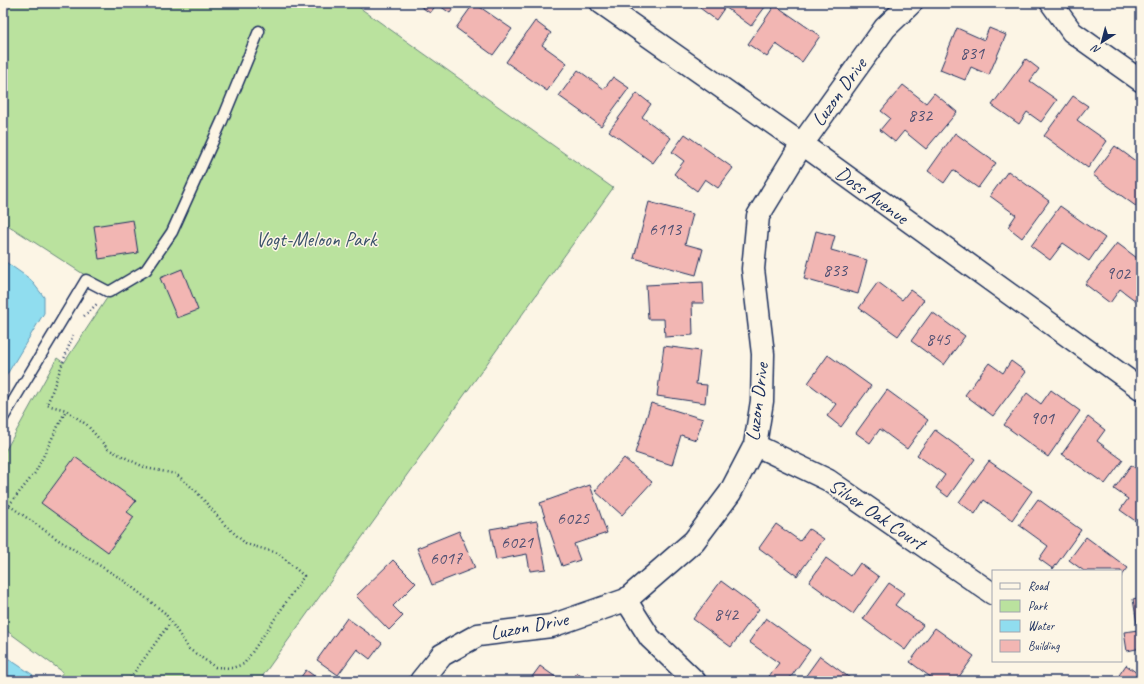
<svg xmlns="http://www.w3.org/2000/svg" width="1144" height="684" font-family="Caveat,sans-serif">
<rect width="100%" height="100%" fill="#fcf5e5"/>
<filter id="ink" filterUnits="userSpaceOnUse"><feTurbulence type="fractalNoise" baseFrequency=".025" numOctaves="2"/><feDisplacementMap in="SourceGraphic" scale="8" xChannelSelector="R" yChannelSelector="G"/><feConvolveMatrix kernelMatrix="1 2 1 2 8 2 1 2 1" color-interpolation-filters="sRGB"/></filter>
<g filter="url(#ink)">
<polygon fill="#bae29e" stroke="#6a887e" points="3,3 353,3 613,188 259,681 56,681 63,672 3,628 3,455 57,358 64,363 111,292 3,222"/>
<g fill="#90ddef" stroke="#6197b5">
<polygon points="3,260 30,279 44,297 44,313 3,381"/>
<polygon points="3,655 33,675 29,681 3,681"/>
</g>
<g fill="#f2b6b3" stroke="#1b2f5e">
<polygon points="416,3 457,3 450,13 437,4 430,13"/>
<polygon points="474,3 512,29 493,55 456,28"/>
<polygon points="703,3 768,3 751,26 725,7 716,20 700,8"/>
<polygon points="775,5 820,36 802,62 776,44 767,57 748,44"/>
<polygon points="535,21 551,33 542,45 567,63 547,91 506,62"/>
<polygon points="957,28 984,40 989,28 1006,35 989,75 971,67 965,80 940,70"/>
<polygon points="1026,59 1039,69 1030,81 1057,100 1041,122 1027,112 1019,124 992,105"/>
<polygon points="578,70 604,89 613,77 629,88 601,126 559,96"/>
<polygon points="903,85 926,103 934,93 957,112 926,149 904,131 895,142 880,130 890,118 881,111"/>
<polygon points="637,93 651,104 642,117 671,138 653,163 609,131"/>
<polygon points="1073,96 1088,106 1077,120 1107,141 1088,168 1044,136"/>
<polygon points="955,133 996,163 978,188 953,170 944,183 928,171"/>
<polygon points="685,134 733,168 718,188 705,179 697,191 674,174 684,161 672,152"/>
<polygon points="1115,146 1141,165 1141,202 1137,207 1093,175"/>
<polygon points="1008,171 1049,201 1022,238 1008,227 1016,215 990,196"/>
<polygon points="649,202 693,214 685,244 703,249 696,275 634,258"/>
<polygon points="1060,206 1105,238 1089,261 1063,243 1050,260 1031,246"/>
<polygon points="133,220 138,253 99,259 94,226"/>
<polygon points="816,231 835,236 831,250 867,260 858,294 804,279"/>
<polygon points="1117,243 1141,261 1141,294 1136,301 1120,289 1110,303 1085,284"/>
<polygon points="182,269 198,310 177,318 160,278"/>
<polygon points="703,282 704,303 692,303 693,335 665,337 664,319 648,319 646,285"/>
<polygon points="878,282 902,300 910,290 924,300 898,336 859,308"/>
<polygon points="932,312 965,336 944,365 911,341"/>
<polygon points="664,346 700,351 696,384 707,385 705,403 657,396"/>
<polygon points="828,355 871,386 841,427 827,416 836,404 808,383"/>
<polygon points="1011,361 1026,372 993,416 965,395 989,363 1003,373"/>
<polygon points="887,390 928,420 907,449 880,429 870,443 856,433"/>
<polygon points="1051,390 1080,411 1048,457 1004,425 1027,393 1041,404"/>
<polygon points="651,403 703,419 696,440 681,435 672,465 635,453"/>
<polygon points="1088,417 1105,430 1097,441 1123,460 1105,484 1062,454"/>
<polygon points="935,430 975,459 948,497 936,488 945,475 917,455"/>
<polygon points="75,457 136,501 127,512 134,517 108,552 41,503"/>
<polygon points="624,458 652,482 622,515 595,491"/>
<polygon points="989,461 1032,491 1012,520 984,500 975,514 959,502"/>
<polygon points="1131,465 1141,472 1141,525 1120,510 1128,499 1114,489"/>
<polygon points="590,485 607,533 574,544 580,560 562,566 540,503"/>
<polygon points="1038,499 1081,530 1053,569 1039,559 1048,546 1019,525"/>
<polygon points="537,521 546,569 530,571 527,554 496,560 490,529"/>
<polygon points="776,524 800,541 809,529 824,539 797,576 759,548"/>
<polygon points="459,531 475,568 432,585 417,548"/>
<polygon points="1086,537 1128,568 1121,577 1121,571 1084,571 1069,560"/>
<polygon points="826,558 851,576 860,563 879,577 853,614 809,582"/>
<polygon points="393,560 416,583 393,606 403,616 389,630 356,596"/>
<polygon points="721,581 759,609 731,647 693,619"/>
<polygon points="889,583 904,593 895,605 923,625 905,650 863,619"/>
<polygon points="1141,597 1141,648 1127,651 1124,632 1138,630 1133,599"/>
<polygon points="347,618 382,643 370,659 357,649 338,675 317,660"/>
<polygon points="766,618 810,650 788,681 776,681 769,676 779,663 749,642"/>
<polygon points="935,628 974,656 956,681 936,681 910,662"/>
<polygon points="820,656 854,681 802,681"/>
<polygon points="1126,665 1141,676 1141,681 1115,681"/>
<polygon points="540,666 561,681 529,681"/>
<polygon points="306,670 321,681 298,681"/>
<polygon points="577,673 588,681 571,681"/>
</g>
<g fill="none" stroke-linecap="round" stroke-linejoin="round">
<defs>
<polyline id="lane" points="3,418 86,280 109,292 146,270 172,232 222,121 259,31"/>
<g id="street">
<polyline points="601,3 802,144 1141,389"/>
<polyline points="1051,3 1072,32 1141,81"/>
<polyline points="755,445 828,480 993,594"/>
<polyline points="626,600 650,638 695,681"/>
</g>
<polyline id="secondary" points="421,681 442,655 478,635 551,626 626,600 694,541 730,493 755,445 762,401 763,354 753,269 758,216 802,144 885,28 911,3"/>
</defs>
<use href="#lane" stroke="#1b2f5e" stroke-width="13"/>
<use href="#street" stroke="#1b2f5e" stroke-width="24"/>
<use href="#secondary" stroke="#1b2f5e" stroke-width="25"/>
<g stroke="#1b2f5e" stroke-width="2.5" stroke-dasharray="1 3" stroke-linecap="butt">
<polyline points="84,316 98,303"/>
<polyline points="3,501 57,539 123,580 165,613 189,649 215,667 232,668 244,664 304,576 278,553 246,544 225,525 196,491 176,474 146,468 108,449 87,425 66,410 47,405 73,335"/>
<polyline points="9,505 35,473 66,410"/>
<polyline points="128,681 170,623"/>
</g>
<use href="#lane" stroke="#fcf5e5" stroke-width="10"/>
<use href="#street" stroke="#fcf5e5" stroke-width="21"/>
<use href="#secondary" stroke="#fcf5e5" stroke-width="22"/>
</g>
</g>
<g text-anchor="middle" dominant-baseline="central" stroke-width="3" stroke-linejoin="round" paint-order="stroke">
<g font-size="18" fill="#515173">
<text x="972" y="53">831</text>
<text x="920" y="115">832</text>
<text x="665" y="229">6113</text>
<text x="835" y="270">833</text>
<text x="1118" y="273">902</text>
<text x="938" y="339">845</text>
<text x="1042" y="418">901</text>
<text x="573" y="518">6025</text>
<text x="517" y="542">6021</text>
<text x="446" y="558">6017</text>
<text x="726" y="614">842</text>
</g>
<g font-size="20" fill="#1b2f5e" stroke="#fcf5e5">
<text transform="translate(839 92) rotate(-54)">Luzon Drive</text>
<text transform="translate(872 195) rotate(36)">Doss Avenue</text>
<text transform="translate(757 402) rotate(-83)">Luzon Drive</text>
<text transform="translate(877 514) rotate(34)">Silver Oak Court</text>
<text transform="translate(529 626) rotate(-11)">Luzon Drive</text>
</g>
<g font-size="20" fill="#3b536b" stroke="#fcf5e5">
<text x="316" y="239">Vogt-Meloon Park</text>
</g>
</g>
<rect width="1144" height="684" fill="none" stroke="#fcf5e5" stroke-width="16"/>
<rect x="8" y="8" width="1128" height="668" fill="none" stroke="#1b2f5e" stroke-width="1.5" filter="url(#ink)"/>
<rect x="992" y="570" width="130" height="92" fill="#fcf5e5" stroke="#a2a6af"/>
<rect x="1000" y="583" width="20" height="6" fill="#fcf5e5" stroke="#a2a6af"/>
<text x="1028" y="590" font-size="12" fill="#1b2f5e">Road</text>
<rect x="1000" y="600" width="20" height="12" fill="#bae29e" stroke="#a2a6af"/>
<text x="1028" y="610" font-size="12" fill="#1b2f5e">Park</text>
<rect x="1000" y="620" width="20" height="12" fill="#90ddef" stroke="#a2a6af"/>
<text x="1028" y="630" font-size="12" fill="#1b2f5e">Water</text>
<rect x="1000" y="640" width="20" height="12" fill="#f2b6b3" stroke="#a2a6af"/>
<text x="1028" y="650" font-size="12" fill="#1b2f5e">Building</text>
<g transform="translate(1102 42) rotate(216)" stroke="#fcf5e5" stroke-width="3" paint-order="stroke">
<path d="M0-3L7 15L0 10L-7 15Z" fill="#1b2f5e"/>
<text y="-6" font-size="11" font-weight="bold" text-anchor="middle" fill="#1b2f5e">N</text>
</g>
</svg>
